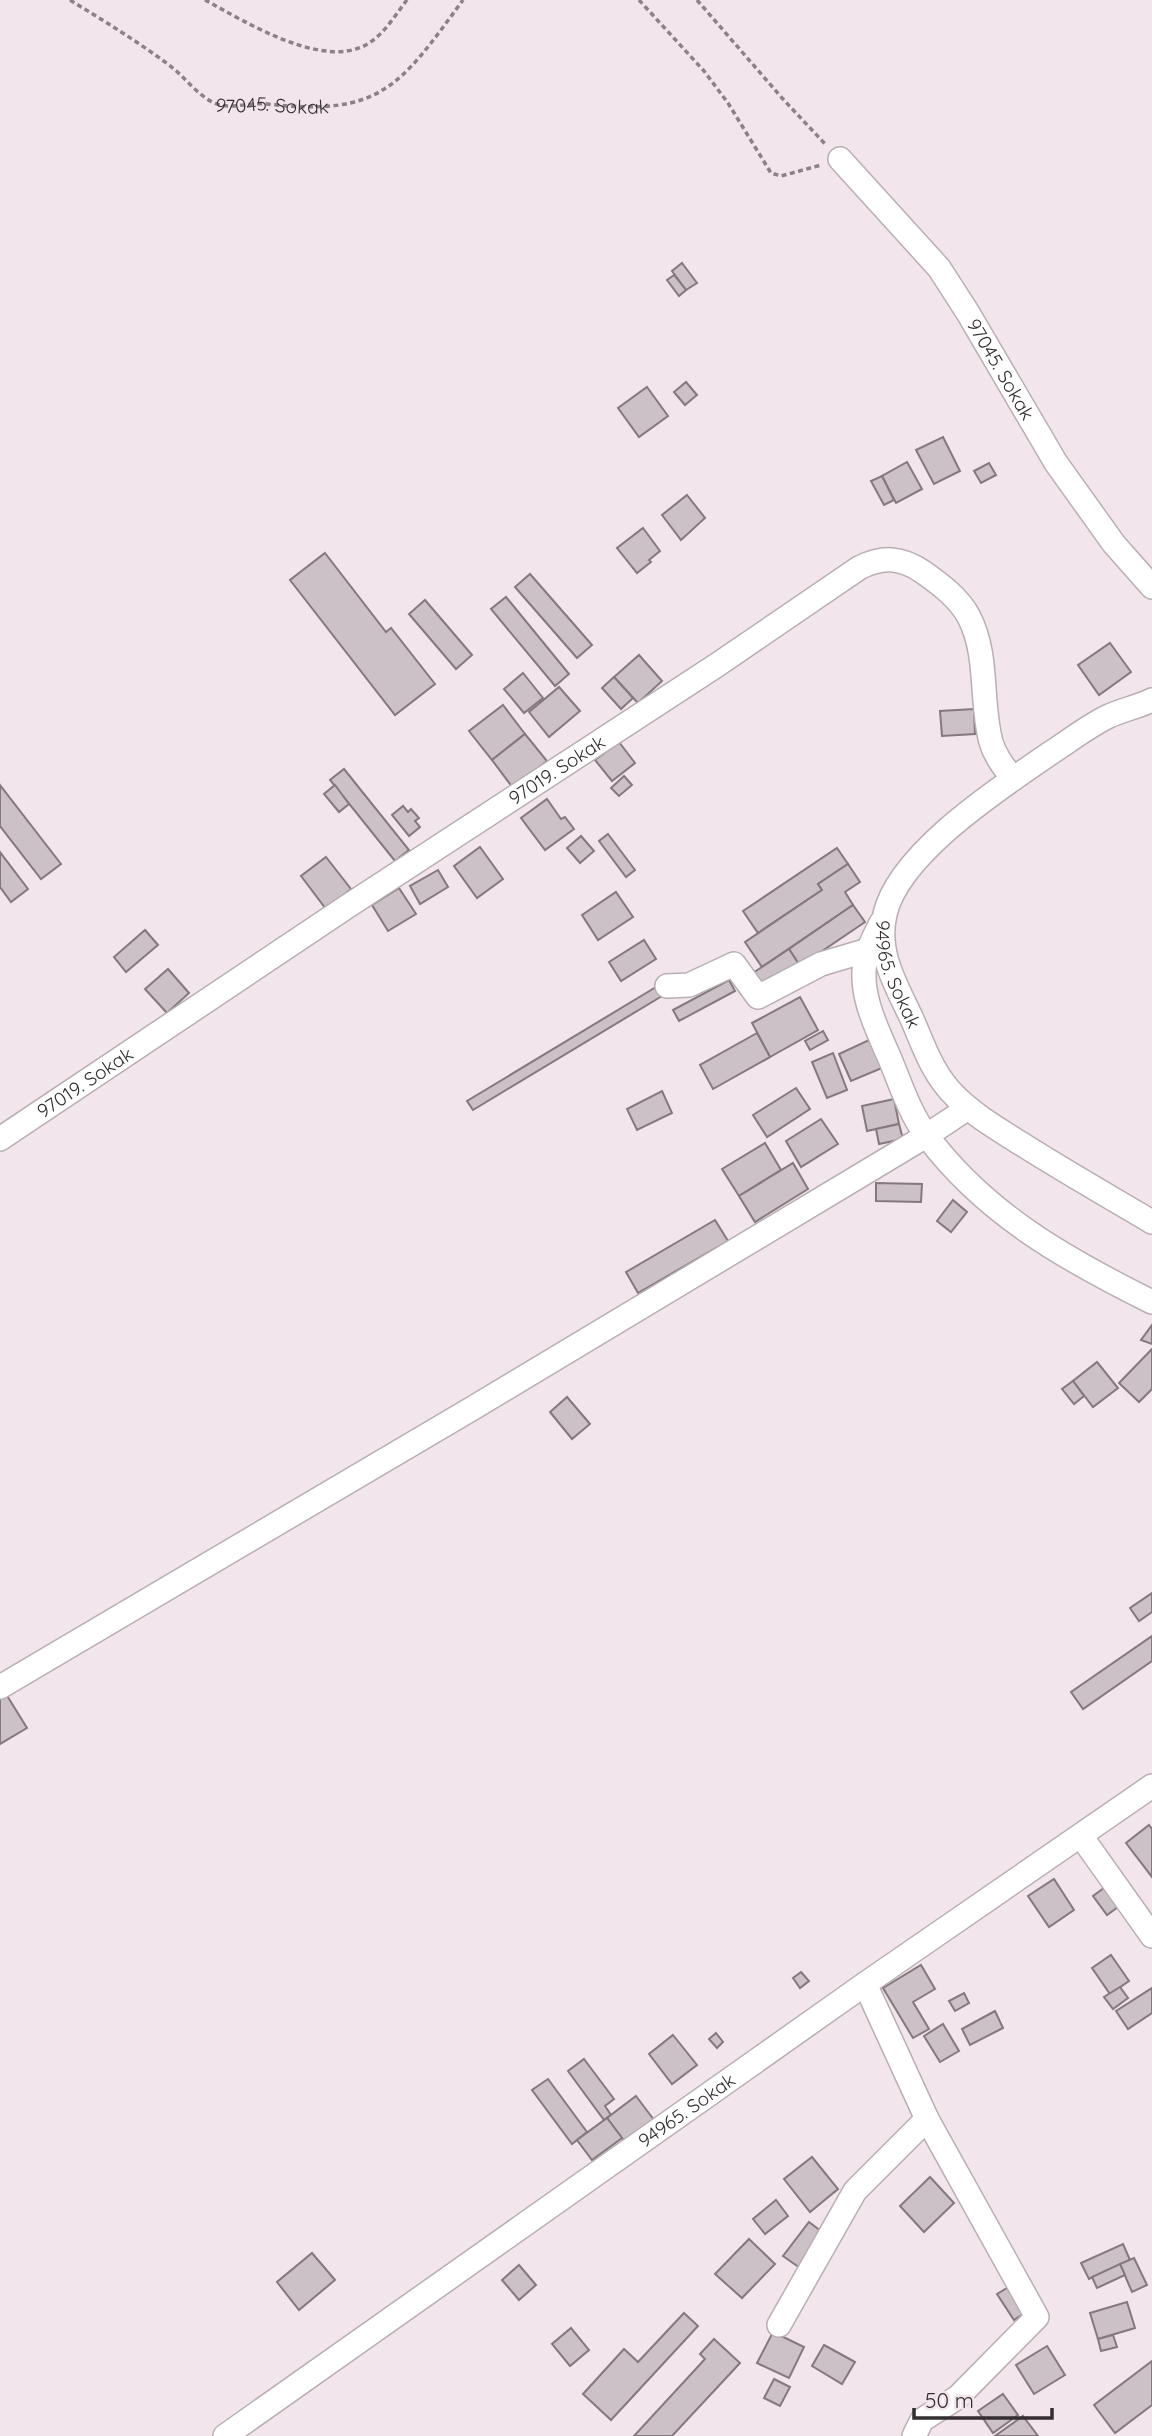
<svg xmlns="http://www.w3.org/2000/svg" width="1152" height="2436" font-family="Quicksand,sans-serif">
<rect width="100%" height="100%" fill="#f2e5eb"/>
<g fill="#ccc1c6" stroke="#84797e" stroke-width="2">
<polygon points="682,263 697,283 686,290 672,271"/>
<polygon points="674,275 686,290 679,296 667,280"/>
<polygon points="686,382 697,395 685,405 674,392"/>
<polygon points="647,387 668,416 639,437 618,408"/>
<polygon points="943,437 960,471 934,484 916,450"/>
<polygon points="907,462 922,489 896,503 882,476"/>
<polygon points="989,463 996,475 981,483 974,471"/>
<polygon points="882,476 894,500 884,505 871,481"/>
<polygon points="687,495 705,518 681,540 662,515"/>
<polygon points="643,528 660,551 649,560 651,562 637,573 617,548"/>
<polygon points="325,553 386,632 391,628 435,684 395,715 290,580"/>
<polygon points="530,574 592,645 577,658 515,587"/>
<polygon points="506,597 569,674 555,686 491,609"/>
<polygon points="425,600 472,655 456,669 409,614"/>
<polygon points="1110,643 1131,672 1099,695 1078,665"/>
<polygon points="639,655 662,681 638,703 614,677"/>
<polygon points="523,673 543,698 524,713 504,689"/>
<polygon points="614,677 633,698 621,709 602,688"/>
<polygon points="559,687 580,711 549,737 529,712"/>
<polygon points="503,705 525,734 492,760 469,731"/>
<polygon points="974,709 975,734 942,736 940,711"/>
<polygon points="525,734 547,761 513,788 492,760"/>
<polygon points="619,742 635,763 612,781 595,760"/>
<polygon points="344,769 409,850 395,861 330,780"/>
<polygon points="624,776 632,785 619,796 611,788"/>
<polygon points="0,785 61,864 41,879 0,826"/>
<polygon points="335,785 349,804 339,812 324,794"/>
<polygon points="547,799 561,819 565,817 574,829 545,850 521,818"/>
<polygon points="403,806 408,812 411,809 419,818 415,821 420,827 409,836 392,815"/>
<polygon points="608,834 635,870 626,877 599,841"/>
<polygon points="581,836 594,851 580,863 567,848"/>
<polygon points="480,847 503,879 477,898 454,866"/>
<polygon points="837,848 848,864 818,884 822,890 758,933 743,911"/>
<polygon points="0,852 28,889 11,902 0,887"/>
<polygon points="326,857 351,889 326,909 301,876"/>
<polygon points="848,864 860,882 845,892 853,905 762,967 745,942 822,890 818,884"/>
<polygon points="438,870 448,887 420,904 410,886"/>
<polygon points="399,888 416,914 388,931 372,905"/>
<polygon points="616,892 633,917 598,940 582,915"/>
<polygon points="853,905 865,922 800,966 789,949"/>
<polygon points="145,930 158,945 126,972 114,957"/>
<polygon points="644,940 656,959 621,981 609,962"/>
<polygon points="789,949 800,966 765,990 753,973"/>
<polygon points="168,969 189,993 167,1013 145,989"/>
<polygon points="729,980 735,991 679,1021 673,1010"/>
<polygon points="656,987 662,996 473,1110 467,1101"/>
<polygon points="800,997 818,1030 770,1057 752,1023"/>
<polygon points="823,1031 828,1040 810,1050 805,1041"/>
<polygon points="757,1033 770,1057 713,1089 700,1065"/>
<polygon points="869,1040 882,1068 851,1081 839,1054"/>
<polygon points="833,1053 847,1090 827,1098 812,1062"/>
<polygon points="796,1088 810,1109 767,1137 753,1115"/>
<polygon points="662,1091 672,1113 637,1130 627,1109"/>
<polygon points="894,1099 899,1124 867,1131 862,1106"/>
<polygon points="821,1119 838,1144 801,1167 786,1141"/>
<polygon points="899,1124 903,1139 879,1144 876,1129"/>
<polygon points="765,1143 781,1170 739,1196 722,1169"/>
<polygon points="793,1163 808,1189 755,1222 739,1196"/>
<polygon points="876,1183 922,1184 921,1202 876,1201"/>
<polygon points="953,1200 967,1212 951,1232 937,1221"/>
<polygon points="715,1220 728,1241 638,1293 626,1272"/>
<polygon points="1152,1325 1152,1344 1141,1340"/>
<polygon points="1152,1349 1152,1389 1139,1402 1119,1383"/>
<polygon points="1097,1362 1118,1388 1093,1407 1073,1381"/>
<polygon points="1073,1381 1084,1396 1074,1404 1062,1389"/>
<polygon points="567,1397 590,1424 572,1439 550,1412"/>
<polygon points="1152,1593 1152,1612 1139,1621 1130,1608"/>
<polygon points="1152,1636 1152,1661 1083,1709 1071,1692"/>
<polygon points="6,1694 27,1728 0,1744 0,1698"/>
<polygon points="1149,1825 1152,1829 1152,1877 1126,1843"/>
<polygon points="1054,1879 1074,1910 1049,1927 1028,1896"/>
<polygon points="1104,1888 1118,1907 1107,1915 1093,1896"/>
<polygon points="1111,1955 1129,1981 1110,1994 1092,1968"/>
<polygon points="921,1965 935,1989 913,2002 929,2029 913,2038 883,1988"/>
<polygon points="801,1972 809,1981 800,1988 793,1978"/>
<polygon points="1120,1987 1128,1998 1113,2009 1104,1997"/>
<polygon points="1152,1988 1152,2013 1128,2029 1116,2011"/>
<polygon points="964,1993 969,2003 955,2011 949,2001"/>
<polygon points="995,2011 1003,2028 970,2045 962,2029"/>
<polygon points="943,2024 959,2051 940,2062 924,2036"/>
<polygon points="716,2033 723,2042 717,2048 709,2039"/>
<polygon points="673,2035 697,2065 672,2084 649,2054"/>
<polygon points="584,2059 614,2099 605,2106 611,2115 604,2120 568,2071"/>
<polygon points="548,2079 587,2132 572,2144 532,2090"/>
<polygon points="636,2096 654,2120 625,2142 607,2118"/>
<polygon points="607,2118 622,2138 592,2160 577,2140"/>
<polygon points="812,2157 838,2189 810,2212 784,2179"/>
<polygon points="930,2177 954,2203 924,2232 900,2206"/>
<polygon points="776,2200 788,2216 765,2234 753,2219"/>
<polygon points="809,2222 826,2235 800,2268 783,2256"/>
<polygon points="749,2239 775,2264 742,2298 715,2274"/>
<polygon points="1123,2244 1130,2260 1089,2279 1081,2263"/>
<polygon points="312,2253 335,2280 299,2310 277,2282"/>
<polygon points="1134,2258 1147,2285 1132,2292 1120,2264"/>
<polygon points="1120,2264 1125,2275 1097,2288 1092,2277"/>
<polygon points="519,2265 536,2285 519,2300 502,2280"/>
<polygon points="1012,2285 1028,2311 1014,2320 997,2294"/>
<polygon points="1127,2302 1135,2328 1098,2339 1090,2313"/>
<polygon points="684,2313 698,2326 611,2420 583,2394 624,2349 638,2362"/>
<polygon points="571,2328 589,2350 570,2366 552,2344"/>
<polygon points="773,2332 804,2347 789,2378 757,2363"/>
<polygon points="1113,2335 1117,2347 1101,2351 1098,2339"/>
<polygon points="714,2339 740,2363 672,2436 634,2436 705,2359 700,2354"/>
<polygon points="824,2345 855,2362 842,2384 812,2366"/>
<polygon points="1047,2346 1065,2375 1034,2394 1016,2365"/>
<polygon points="1152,2361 1152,2405 1115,2433 1094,2405"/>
<polygon points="774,2379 790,2387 780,2406 764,2398"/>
<polygon points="1003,2394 1018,2415 993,2433 978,2411"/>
<polygon points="1023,2416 1038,2436 995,2436"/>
</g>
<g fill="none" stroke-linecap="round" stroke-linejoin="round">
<defs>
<g id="minor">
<path id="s2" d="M840,159l99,109 29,45 88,150 58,81 38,43"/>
<path id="s3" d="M1152,700c-14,7 -31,10 -45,17 -20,10 -38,24 -58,37 -49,34 -150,99 -164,160 -9,39 11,71 27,105 12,28 21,56 44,78 18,18 42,32 64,46 44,28 88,53 132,79"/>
<path d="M881,923c-6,12 -14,26 -16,39 -6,33 13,69 25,97 11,26 20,55 37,77 58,78 140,124 225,166"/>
<polyline points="667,986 689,985 734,964 758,997 821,964 868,950"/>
<path id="s4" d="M0,1139l351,-235 366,-239 142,-97c23,-12 42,-11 64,4 17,12 36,26 46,45 20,39 11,84 22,125 4,14 13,25 22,37"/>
<polyline points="0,1687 473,1408 926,1136 968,1108"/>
<polyline points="1081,1836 1152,1936"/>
<polyline points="865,1984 927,2119 1037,2317 958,2397 922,2420 914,2436"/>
<polyline points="779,2325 855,2191 927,2119"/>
<path id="s5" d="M225,2436l640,-452 287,-198"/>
</g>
</defs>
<use href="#minor" stroke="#b9aeb3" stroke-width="26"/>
<g stroke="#8b8287" stroke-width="3.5" stroke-dasharray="5 3.5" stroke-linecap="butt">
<path id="s1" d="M70,0c34,21 67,41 99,65 15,11 27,29 45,38 16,7 36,-1 53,1 114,13 133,-18 196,-104"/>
<path d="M205,0c41,22 123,74 167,41 14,-10 24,-27 35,-41"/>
<polyline points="639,0 704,71 728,103 771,173 781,176 821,165"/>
<polyline points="697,0 782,98 826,145"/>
</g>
<use href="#minor" stroke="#fff" stroke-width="23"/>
</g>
<g text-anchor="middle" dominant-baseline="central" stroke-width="5" stroke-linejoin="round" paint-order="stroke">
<g font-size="19" fill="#332e31" stroke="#f2e5eb">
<text stroke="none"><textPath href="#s1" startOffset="236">97045. Sokak</textPath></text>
<text stroke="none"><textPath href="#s2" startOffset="266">97045. Sokak</textPath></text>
<text stroke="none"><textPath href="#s4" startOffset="668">97019. Sokak</textPath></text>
<text stroke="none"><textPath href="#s3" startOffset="413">94965. Sokak</textPath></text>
<text stroke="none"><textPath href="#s4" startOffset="102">97019. Sokak</textPath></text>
<text stroke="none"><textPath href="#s5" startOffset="565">94965. Sokak</textPath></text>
</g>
</g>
<path d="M914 2408v10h138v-10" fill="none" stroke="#332e31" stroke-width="3.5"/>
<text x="925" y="2408" font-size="21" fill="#332e31" stroke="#f2e5eb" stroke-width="5" paint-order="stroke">50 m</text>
</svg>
